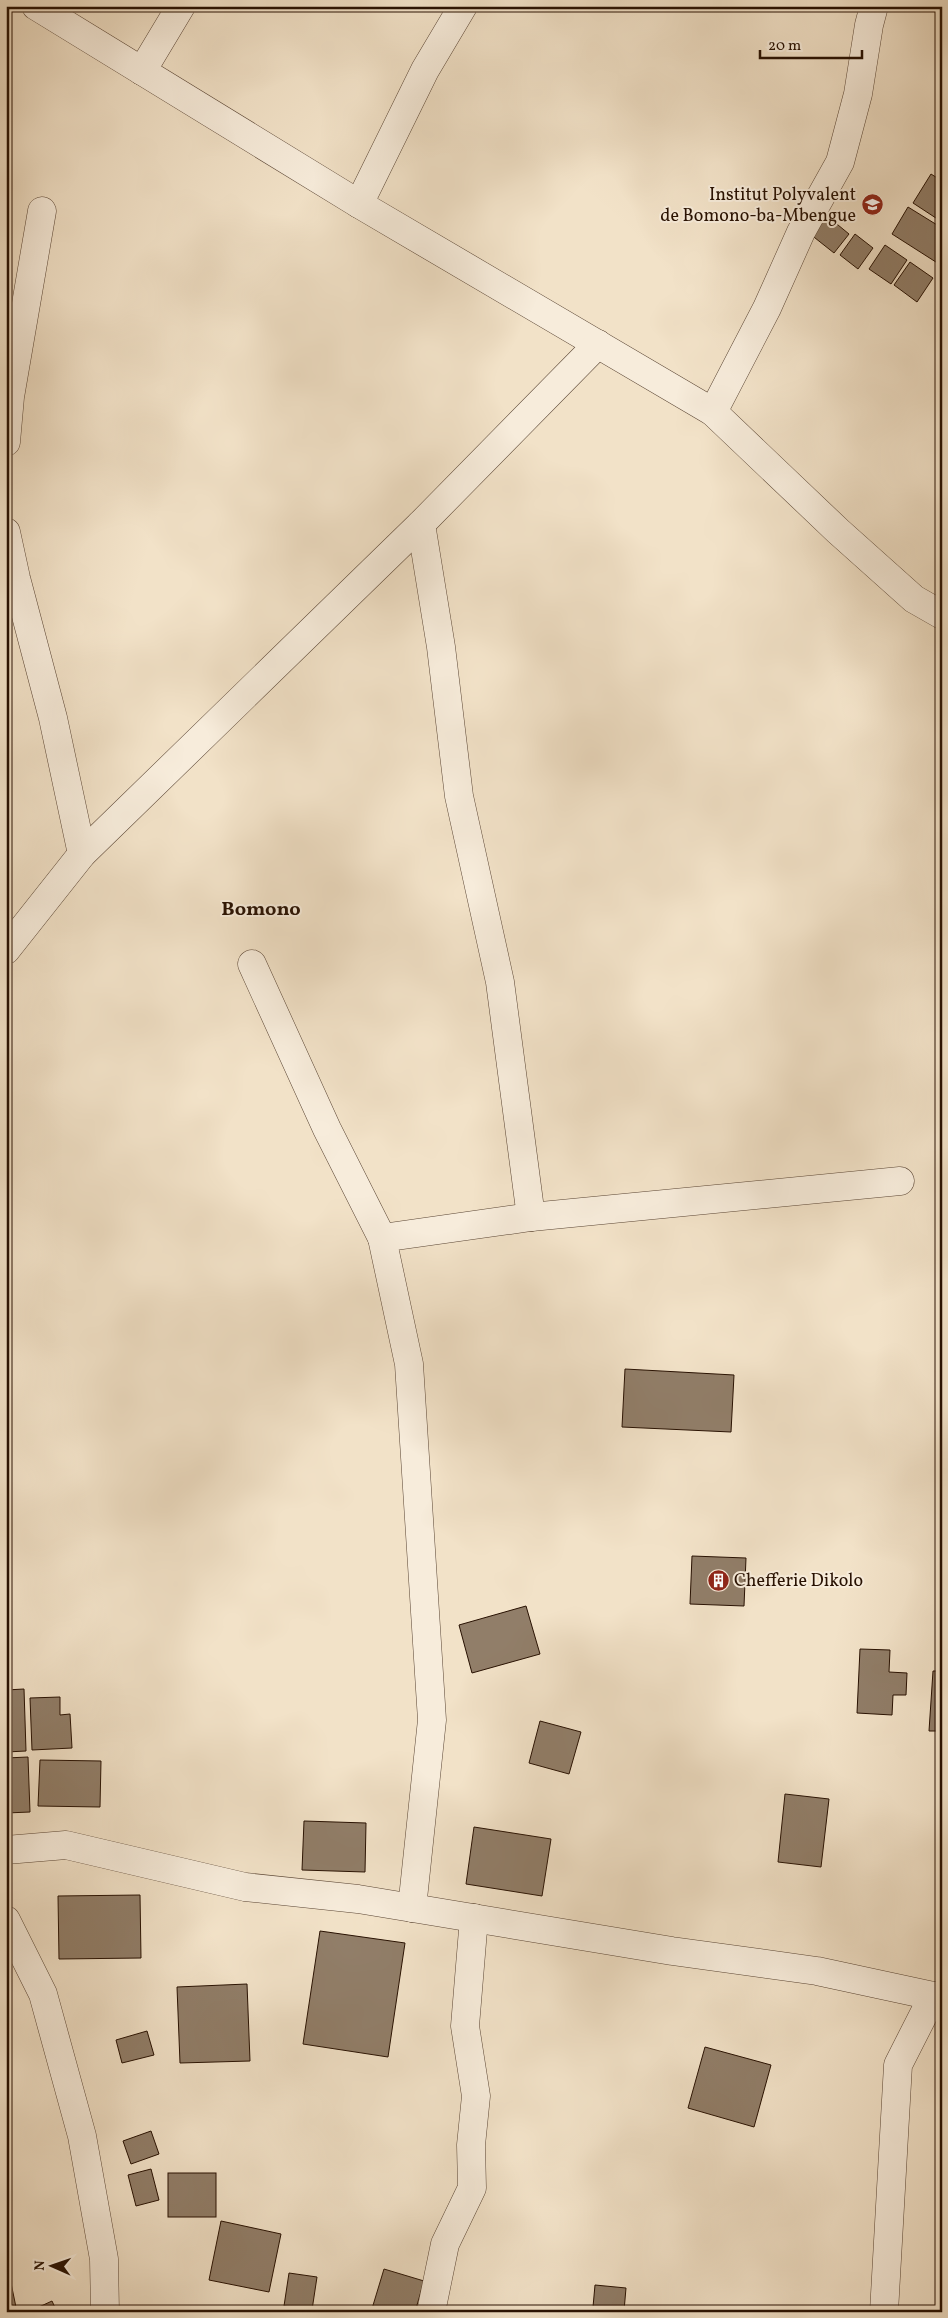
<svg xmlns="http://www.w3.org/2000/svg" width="948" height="2318" font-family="Vollkorn,serif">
<rect width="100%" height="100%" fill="#f2e2c8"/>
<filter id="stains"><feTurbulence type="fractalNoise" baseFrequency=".004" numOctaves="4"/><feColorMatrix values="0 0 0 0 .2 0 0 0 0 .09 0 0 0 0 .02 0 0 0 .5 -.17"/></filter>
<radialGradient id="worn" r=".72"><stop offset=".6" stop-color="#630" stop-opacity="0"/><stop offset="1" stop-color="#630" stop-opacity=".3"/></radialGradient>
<g fill="#917e69" stroke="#281102">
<polygon points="931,174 942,181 942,222 913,203"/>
<polygon points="908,207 942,228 942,259 939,264 892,234"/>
<polygon points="821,211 849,234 834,253 805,230"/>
<polygon points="855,234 873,248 858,269 840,255"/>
<polygon points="885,245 907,260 891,284 869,269"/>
<polygon points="910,262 933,278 917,302 894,285"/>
<polygon points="625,1369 734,1375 731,1432 622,1427"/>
<polygon points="692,1556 746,1558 744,1606 690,1604"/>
<polygon points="526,1606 540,1654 472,1673 459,1625"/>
<polygon points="860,1649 890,1650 889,1672 907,1673 906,1695 893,1695 892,1715 857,1713"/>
<polygon points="933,1671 942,1671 942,1731 929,1731"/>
<polygon points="24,1689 26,1751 6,1752 6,1690"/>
<polygon points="60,1697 60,1715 70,1714 72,1748 32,1750 30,1698"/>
<polygon points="540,1721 581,1732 569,1774 529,1763"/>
<polygon points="28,1757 30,1812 6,1813 6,1758"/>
<polygon points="40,1760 101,1761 100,1807 38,1806"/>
<polygon points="785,1794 829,1799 821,1867 778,1862"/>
<polygon points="304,1821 366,1823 365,1872 302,1870"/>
<polygon points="474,1827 551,1839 542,1896 466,1884"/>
<polygon points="140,1895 141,1958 59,1959 58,1896"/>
<polygon points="320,1931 405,1943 388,2057 303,2044"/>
<polygon points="247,1984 250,2061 180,2063 177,1987"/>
<polygon points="147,2031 154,2055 122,2063 116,2040"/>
<polygon points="705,2047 771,2065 754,2127 688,2108"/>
<polygon points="151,2131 159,2154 131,2164 123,2141"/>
<polygon points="151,2169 159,2200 136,2206 128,2175"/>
<rect x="168" y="2173" width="48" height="44"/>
<polygon points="221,2221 281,2234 269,2292 209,2280"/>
<polygon points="384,2269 424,2281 415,2312 371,2312"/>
<polygon points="289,2273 317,2277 312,2310 284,2306"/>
<polygon points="11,2283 17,2312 6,2312 6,2284"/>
<polygon points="595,2285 626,2288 624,2311 593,2307"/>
<polygon points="52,2301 57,2312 28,2312"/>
</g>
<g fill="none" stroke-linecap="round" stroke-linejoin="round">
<defs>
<g id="minor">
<polyline points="36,6 359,204 713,412 838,531 914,599 942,615"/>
<polyline points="142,71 181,6"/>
<polyline points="359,204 425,70 463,6"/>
<polyline points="713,412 767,308 801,232 840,162 858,94 869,25 874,6"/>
<polyline points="6,442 10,397 42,211"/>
<polyline points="421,524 441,647 459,796 500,982 531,1217"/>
<polyline points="6,532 16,578 53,718 82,854"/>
<polyline points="6,950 82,854 421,524 598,344"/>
<polyline points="252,964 327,1129 382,1238"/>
<polyline points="6,1850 66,1845 245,1887 358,1899 672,1951 817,1971 933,1996"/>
<polyline points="412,1908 432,1720 409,1364 382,1238 531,1217 900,1181"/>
<polyline points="6,1920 43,1994 82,2136 104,2259 105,2312"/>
<polyline points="431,2312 445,2244 472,2188 471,2145 476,2096 465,2026 474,1918"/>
<polyline points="884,2312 898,2065 933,1996 942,1995"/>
</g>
</defs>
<use href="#minor" stroke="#5a4534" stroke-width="29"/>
<use href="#minor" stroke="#f7ecdb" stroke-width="28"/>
</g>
<defs>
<symbol id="university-disc" viewBox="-11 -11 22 22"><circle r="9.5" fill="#8f2418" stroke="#f7ecdb"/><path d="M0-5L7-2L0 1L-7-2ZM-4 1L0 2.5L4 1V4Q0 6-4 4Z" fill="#fff"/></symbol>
<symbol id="building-disc" viewBox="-11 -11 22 22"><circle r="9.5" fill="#8f2418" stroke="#f7ecdb"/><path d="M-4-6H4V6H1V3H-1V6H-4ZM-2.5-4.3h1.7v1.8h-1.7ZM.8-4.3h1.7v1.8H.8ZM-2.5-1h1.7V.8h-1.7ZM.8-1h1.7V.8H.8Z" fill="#fff"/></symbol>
</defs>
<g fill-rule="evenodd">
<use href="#university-disc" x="860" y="192" width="25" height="25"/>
<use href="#building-disc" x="706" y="1568" width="25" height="25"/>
</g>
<g text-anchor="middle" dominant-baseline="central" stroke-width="4" stroke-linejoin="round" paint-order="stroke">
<g font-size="18" fill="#281102" stroke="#f7ecdb" text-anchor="end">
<text x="856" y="195">Institut Polyvalent<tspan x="856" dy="21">de Bomono-ba-Mbengue</tspan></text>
<text x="734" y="1581" text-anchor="start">Chefferie Dikolo</text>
</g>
<g font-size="20" font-weight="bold" fill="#281102" stroke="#f7ecdb">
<text x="261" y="910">Bomono</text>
</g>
</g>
<rect width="948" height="2318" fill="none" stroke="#f2e2c8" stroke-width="25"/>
<rect x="8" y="8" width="933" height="2303" fill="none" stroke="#281102" stroke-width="2.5"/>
<rect x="12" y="12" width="923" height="2293" fill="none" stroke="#281102"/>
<g transform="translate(52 2266) rotate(272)" stroke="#f7ecdb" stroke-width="4" paint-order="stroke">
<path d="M0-4L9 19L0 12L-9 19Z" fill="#281102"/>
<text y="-8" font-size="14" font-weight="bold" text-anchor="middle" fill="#281102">N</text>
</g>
<path d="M760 50v8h102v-8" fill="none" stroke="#281102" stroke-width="2.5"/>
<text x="768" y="50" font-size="15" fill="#281102" stroke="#f7ecdb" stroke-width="4" paint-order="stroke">20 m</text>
<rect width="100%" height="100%" filter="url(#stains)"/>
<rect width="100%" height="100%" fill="url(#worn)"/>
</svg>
